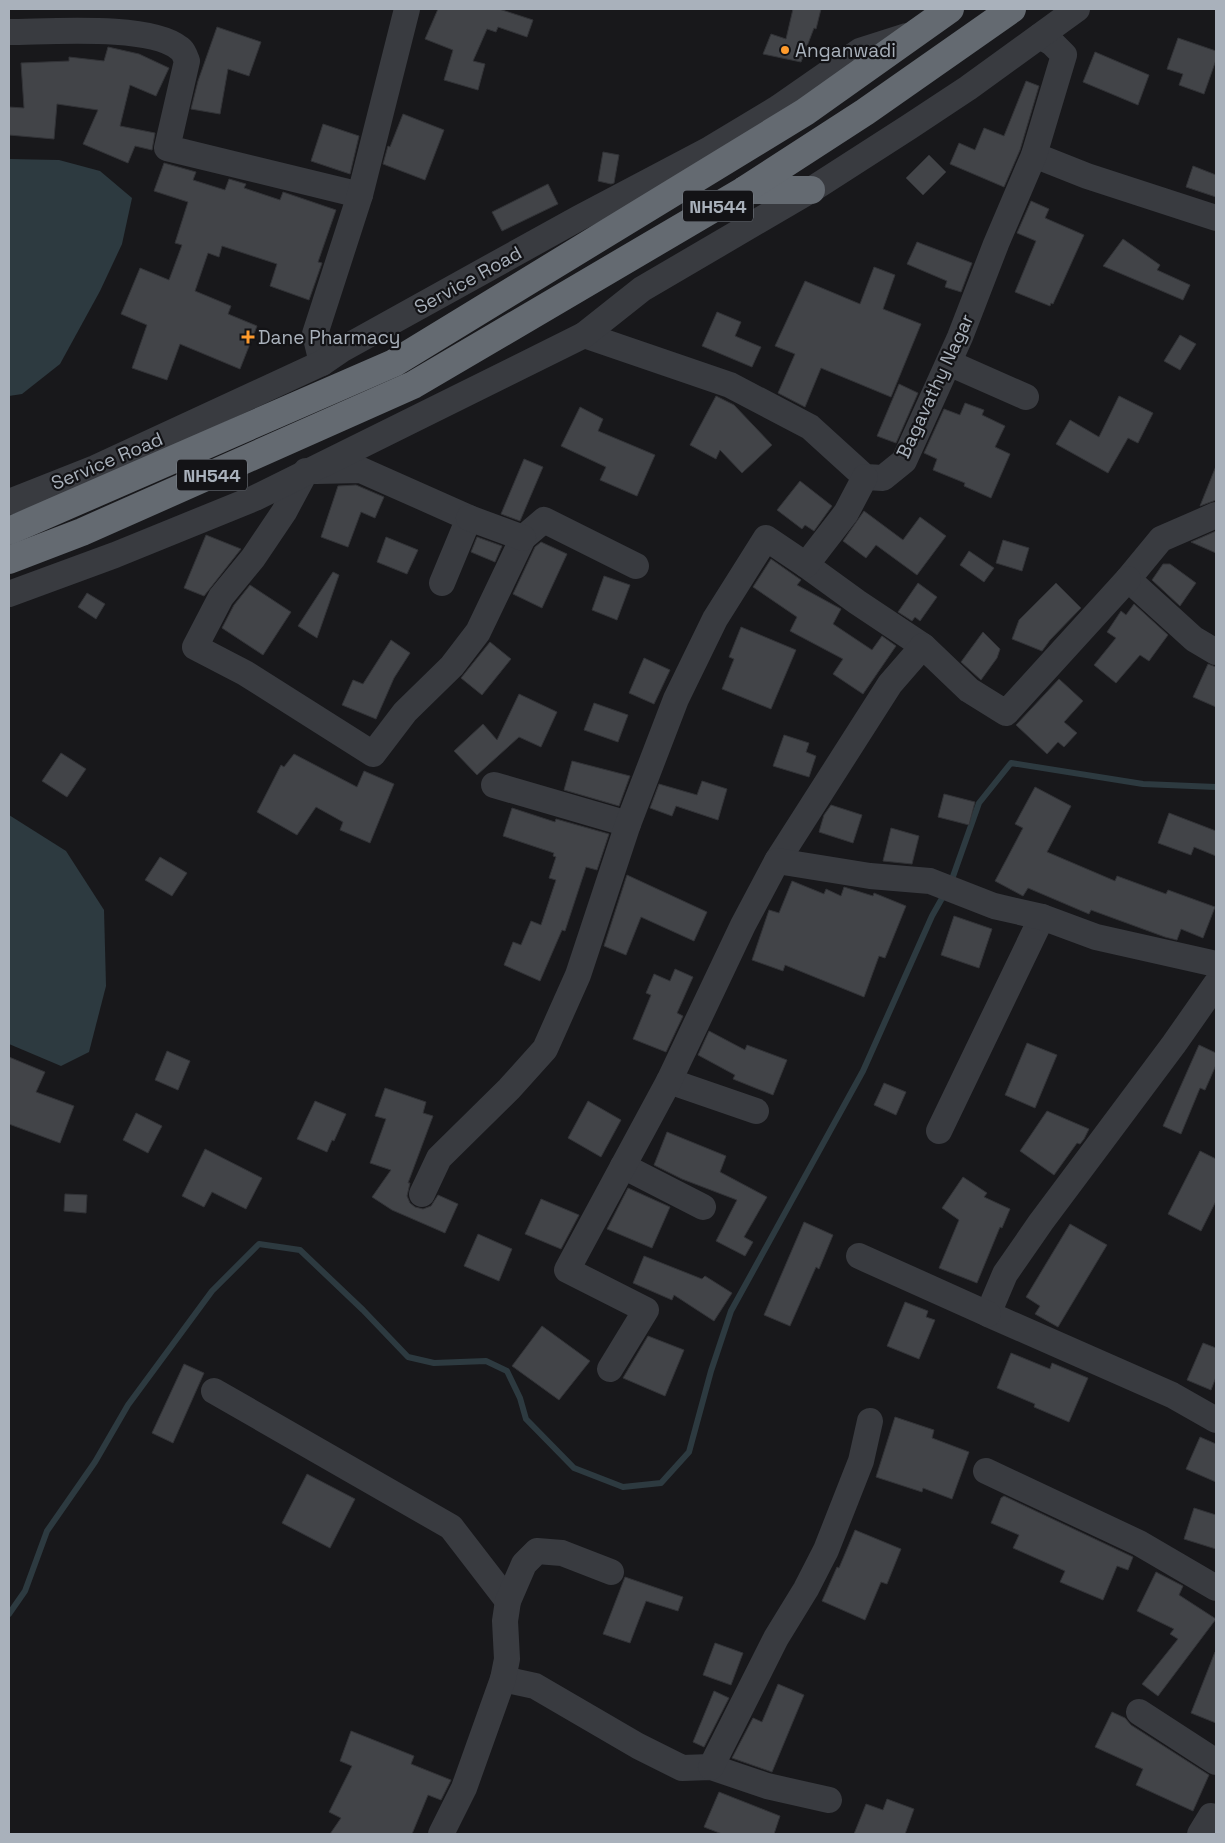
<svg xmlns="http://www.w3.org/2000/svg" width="1225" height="1843" font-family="'Space Grotesk',sans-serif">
<rect width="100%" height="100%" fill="#18181b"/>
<g fill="#2d3a40">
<polygon points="9,159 59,160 100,171 132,198 122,244 100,291 60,364 22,394 9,396"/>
<polygon points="9,815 66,851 104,910 106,986 89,1052 61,1066 9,1044"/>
</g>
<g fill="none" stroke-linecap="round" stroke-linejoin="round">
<g stroke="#2d3a40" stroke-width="6">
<polyline points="951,882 979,803 1011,763 1143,784 1216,787"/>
<polyline points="9,1614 25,1591 47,1531 95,1462 128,1405 212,1291 259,1244 300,1250 363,1310 408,1357 434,1363 486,1361 507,1371 520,1398 526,1419 574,1468 623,1487 661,1483 689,1452 711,1371 731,1311 863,1071 932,916 945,893"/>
</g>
</g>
<g fill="#424448" stroke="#323337">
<polygon points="438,9 499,9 533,20 527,37 498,27 496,32 487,29 473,61 485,64 478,90 444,80 453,50 425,39"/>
<polygon points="793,9 821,9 816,29 814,28 801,62 763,54 771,34 786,39"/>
<polygon points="217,27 261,42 249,76 228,69 220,114 191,109 198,81"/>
<polygon points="1178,38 1216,51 1216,60 1204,94 1179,85 1183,74 1167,69"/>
<polygon points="108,47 139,54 169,68 156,96 130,85 120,126 155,133 152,150 135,146 128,163 83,144 98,110 57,104 54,139 9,135 9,107 24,108 21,63 69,61 69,57 104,61"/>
<polygon points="1095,52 1149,75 1138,105 1083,82"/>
<polygon points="1026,81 1039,86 1020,150 1004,187 950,164 959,143 975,150 984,128 1004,136"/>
<polygon points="403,114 444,130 425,180 383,164 388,146 390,147"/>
<polygon points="323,124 359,136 350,174 311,161"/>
<polygon points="603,152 619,155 614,183 611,184 598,181"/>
<polygon points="929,155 946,172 923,195 906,178"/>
<polygon points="164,163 196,172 193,180 225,190 229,179 246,184 244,188 280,200 283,192 336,210 318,262 322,263 309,300 270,286 277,264 222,246 219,257 208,253 195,291 231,306 228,314 257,326 240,369 180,344 167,380 132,368 147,325 121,314 140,268 169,280 182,245 175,243 188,202 154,191"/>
<polygon points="1193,166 1216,175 1216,197 1186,187"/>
<polygon points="548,184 558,204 502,231 492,212"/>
<polygon points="1031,201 1049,209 1045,218 1084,235 1053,304 1051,303 1050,306 1015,292 1036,241 1017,233"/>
<polygon points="1123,239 1160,265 1157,270 1190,285 1183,300 1103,266"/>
<polygon points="917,242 972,263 961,292 945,287 947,281 907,264"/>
<polygon points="874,267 895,275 883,309 921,324 891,397 821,368 805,407 778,393 795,354 775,346 805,281 860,304"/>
<polygon points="717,312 741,322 735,336 761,347 752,367 702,346"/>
<polygon points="1180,335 1196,344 1180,370 1164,361"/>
<polygon points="899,384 918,393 896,443 877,436"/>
<polygon points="716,396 734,405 772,445 742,473 720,450 716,459 690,445"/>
<polygon points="1119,396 1153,413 1138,443 1128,438 1108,473 1056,444 1070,420 1099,437"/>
<polygon points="965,403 984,410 982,415 1005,426 995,447 1010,454 991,498 964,486 965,483 933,470 937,459 924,453 944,409 960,415"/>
<polygon points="580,407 603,419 598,431 655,455 637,496 600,480 606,467 561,446"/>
<polygon points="524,459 543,467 520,521 501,514"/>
<polygon points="1216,467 1216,500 1200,506 1216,466"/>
<polygon points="800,481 832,506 814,531 805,525 802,529 777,510"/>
<polygon points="356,485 384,497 375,518 361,512 348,547 321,537 338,486"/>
<polygon points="864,511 903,540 920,517 946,536 917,575 876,545 866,558 843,541"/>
<polygon points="1216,531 1216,553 1191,542"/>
<polygon points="206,535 241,549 204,596 184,588"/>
<polygon points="386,537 418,550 407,574 377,562"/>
<polygon points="477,537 502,546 495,562 471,552"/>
<polygon points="1003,540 1029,548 1022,571 996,563"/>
<polygon points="541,542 567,554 542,608 513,594 535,547"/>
<polygon points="969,551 994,568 984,582 960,565"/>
<polygon points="771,559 801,580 797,585 841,609 833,624 872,650 882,636 896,646 863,694 833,674 843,659 790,631 797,617 753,587"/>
<polygon points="1163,564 1170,564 1196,583 1180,606 1152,580"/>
<polygon points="333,572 339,575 317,638 298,626"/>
<polygon points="604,576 630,585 617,620 592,610"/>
<polygon points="918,583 937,597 920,621 915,617 912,621 898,612"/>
<polygon points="1056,583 1081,608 1050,640 1042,651 1012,639 1019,620"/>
<polygon points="250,585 291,612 263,655 222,628 234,605"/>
<polygon points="87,593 105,604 96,619 78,607"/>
<polygon points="1134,604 1168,635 1149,661 1140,655 1116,683 1094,665 1116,638 1107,632 1121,611 1126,615"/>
<polygon points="741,627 796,650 771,709 722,689 734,659 729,657"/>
<polygon points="983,632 1000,649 997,658 981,680 961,662"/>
<polygon points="391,640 410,653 394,678 376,719 342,705 353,680 363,684"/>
<polygon points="490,642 511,659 482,695 461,678"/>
<polygon points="644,658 670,670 654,704 629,693"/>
<polygon points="1208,664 1216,667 1216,707 1193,697"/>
<polygon points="1059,679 1083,701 1064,722 1077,733 1064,747 1058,742 1047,754 1016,725"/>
<polygon points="519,694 557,712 541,747 519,737 477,775 454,751 483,724 497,740"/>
<polygon points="594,703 628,715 618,742 584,730"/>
<polygon points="784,735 809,743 806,752 816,756 809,777 773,766"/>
<polygon points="61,753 86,769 67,797 42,781"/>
<polygon points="294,754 357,787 364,771 394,784 370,843 340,830 343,822 316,807 297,835 257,812 281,765 284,767"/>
<polygon points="572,761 630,776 619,806 564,790"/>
<polygon points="702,781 727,789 718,820 676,806 672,816 650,808 659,784 697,795"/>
<polygon points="1035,787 1071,806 1047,852 1115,881 1117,876 1166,894 1168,890 1215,907 1203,938 1181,929 1177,940 1165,937 1091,910 1089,914 1028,888 1023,896 995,881 1023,828 1015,824"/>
<polygon points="944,794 975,802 969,825 938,817"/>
<polygon points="831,805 862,815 853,843 819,832 824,815"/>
<polygon points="512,808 555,822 556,819 609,834 597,870 586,867 565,931 562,930 540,981 504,965 513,942 521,945 531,921 541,925 556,880 549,878 556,857 553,856 554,853 503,836"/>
<polygon points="1169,813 1216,831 1216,856 1194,847 1191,855 1158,843"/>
<polygon points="891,828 919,836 912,864 883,861"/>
<polygon points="160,857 187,873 172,896 145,880"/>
<polygon points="627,875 707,912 694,941 641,917 626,955 604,946"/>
<polygon points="792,881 824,894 826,889 841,896 844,887 873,896 874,893 906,906 885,958 879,956 864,997 785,965 783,971 752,960 769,910 779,913"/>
<polygon points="954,916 992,929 979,968 941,955"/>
<polygon points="675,969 693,977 677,1013 683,1016 666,1052 633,1039 651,995 646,993 654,974 670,981"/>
<polygon points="709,1031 745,1050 747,1045 787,1060 773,1095 733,1079 735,1075 698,1055"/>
<polygon points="1027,1043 1057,1055 1035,1108 1005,1095"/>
<polygon points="1199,1045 1216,1053 1216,1065 1205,1090 1200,1088 1181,1134 1163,1126"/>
<polygon points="167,1051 190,1061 178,1090 155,1080"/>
<polygon points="9,1057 45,1072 36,1092 74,1106 60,1143 9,1124"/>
<polygon points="884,1083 906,1092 896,1115 874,1105"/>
<polygon points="385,1088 426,1102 423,1113 433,1116 408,1183 410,1183 407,1196 410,1203 415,1207 423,1209 431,1206 438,1195 458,1204 445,1233 392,1210 372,1197 391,1170 370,1163 386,1119 375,1116"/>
<polygon points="315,1101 346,1114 334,1141 332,1140 327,1152 297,1139"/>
<polygon points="588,1101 621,1120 601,1157 568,1138"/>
<polygon points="1047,1111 1089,1129 1084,1139 1080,1144 1077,1143 1054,1175 1020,1151"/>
<polygon points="136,1113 162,1126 148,1153 123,1140"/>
<polygon points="667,1132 726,1156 720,1172 767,1197 744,1237 753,1242 745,1256 716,1241 737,1200 682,1179 654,1165"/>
<polygon points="205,1149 262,1178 246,1209 212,1192 204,1207 182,1196"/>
<polygon points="1200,1151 1216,1159 1216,1201 1201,1231 1168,1214"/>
<polygon points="963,1177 987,1193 984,1197 1010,1209 1002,1228 1000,1227 977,1283 939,1268 959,1220 942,1208"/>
<polygon points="628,1188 670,1207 652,1248 607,1229"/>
<polygon points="65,1194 87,1195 86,1213 64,1211"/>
<polygon points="541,1199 579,1215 561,1249 525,1234"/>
<polygon points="804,1222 833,1235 819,1269 816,1267 790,1326 764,1315"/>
<polygon points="1070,1224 1107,1245 1058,1327 1035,1314 1040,1306 1026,1297"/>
<polygon points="478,1234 512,1249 499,1281 464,1266"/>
<polygon points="644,1256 702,1279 705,1276 732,1293 714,1321 674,1295 672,1300 633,1283"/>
<polygon points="905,1302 928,1311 926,1317 935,1320 919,1359 887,1346"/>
<polygon points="542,1326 590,1361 559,1400 512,1366"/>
<polygon points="648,1336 684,1350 665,1396 623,1378"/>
<polygon points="1203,1343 1216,1348 1216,1377 1211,1390 1187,1380"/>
<polygon points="1011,1353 1050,1369 1052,1363 1088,1378 1069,1422 1034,1407 1035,1404 997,1388"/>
<polygon points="184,1364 204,1373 173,1443 152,1433"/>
<polygon points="895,1417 934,1430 932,1438 969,1452 952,1499 923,1488 922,1492 876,1477"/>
<polygon points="1200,1437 1216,1444 1216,1482 1186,1469"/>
<polygon points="307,1474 355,1499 330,1548 282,1523"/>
<polygon points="1004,1496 1133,1557 1128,1570 1117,1566 1103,1600 1060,1582 1065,1571 1013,1548 1019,1535 991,1523 1001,1498"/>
<polygon points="1194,1508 1216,1515 1216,1549 1184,1539"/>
<polygon points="855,1530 901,1549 887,1584 881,1582 865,1620 822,1601 837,1567 839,1568"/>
<polygon points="1156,1572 1183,1586 1179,1595 1216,1619 1158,1696 1142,1684 1178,1639 1170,1634 1174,1629 1137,1611"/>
<polygon points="625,1577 683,1597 678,1611 646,1601 630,1643 603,1634"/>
<polygon points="715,1643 743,1653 731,1685 703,1675"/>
<polygon points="1215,1652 1216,1652 1216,1723 1191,1713"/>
<polygon points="778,1684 804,1695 772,1772 732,1758 753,1718 762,1722"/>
<polygon points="714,1691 729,1698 704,1747 693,1742"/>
<polygon points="1112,1712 1125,1718 1131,1725 1209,1775 1193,1811 1136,1785 1143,1769 1095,1747"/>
<polygon points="351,1731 414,1756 411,1764 451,1780 441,1800 428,1795 412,1834 330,1834 341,1818 329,1812 352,1766 340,1761"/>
<polygon points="719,1792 780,1816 774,1834 722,1834 704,1827"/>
<polygon points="887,1799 914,1809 905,1834 854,1834 866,1804 883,1810"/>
</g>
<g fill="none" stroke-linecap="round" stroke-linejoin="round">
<g stroke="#393b40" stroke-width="26">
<path d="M9,32c40,0 140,-8 170,16 4,2 6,8 8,13l-20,87 193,47"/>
<polyline points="1034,155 1087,176 1216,218"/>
<polyline points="584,335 730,385 810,427 865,477 883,478 904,461 960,337 996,244 1034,155 1064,55 1052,43 1040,36"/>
<polyline points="322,363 315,334 360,195 407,9"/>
<polyline points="949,363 1026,397"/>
<polyline points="306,471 284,512 253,558 221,597 195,647 245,673 373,754 405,712 452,666 478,632 523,538 544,520 636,566"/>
<polyline points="316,471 361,470 469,518 442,583"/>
<polyline points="9,502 95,468 322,363 341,350 579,218 710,149 778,108 860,51 907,36"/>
<polyline points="1216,515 1161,539 1128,579 1194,639 1216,652"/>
<polyline points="469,518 523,538"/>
<polyline points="806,565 857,602 923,646"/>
<polyline points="9,594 115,555 255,498 584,335 642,289 811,190 909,127 968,88 1077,9"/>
<polyline points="494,785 628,824"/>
<polyline points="777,861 890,684 923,646 969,690 1006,713 1128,579"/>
<polyline points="1216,984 1174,1044 1041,1222 1005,1274 988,1314 1172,1395 1216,1420"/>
<polyline points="669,1081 756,1111"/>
<polyline points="939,1131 1042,917"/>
<polyline points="623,1166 703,1207"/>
<polyline points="422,1194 439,1158 509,1089 545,1049 578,975 628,824 676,699 715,619 766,538 806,565 846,513 865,477"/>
<polyline points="859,1256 988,1314"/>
<polyline points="610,1369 646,1310 567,1270 669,1081 743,925 777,861 870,876 930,881 994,906 1042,917 1096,937 1216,964"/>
<polyline points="214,1391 451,1527 508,1601"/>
<polyline points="986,1471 1139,1543 1216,1588"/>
<polyline points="503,1679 535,1686 638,1746 682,1768 711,1767 767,1786 829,1800"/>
<polyline points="1139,1712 1216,1762"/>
<polyline points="711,1767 776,1638 806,1589 826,1550 861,1461 870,1421"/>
<polyline points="441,1834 464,1788 503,1679 507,1659 505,1621 508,1601 524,1564 537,1551 562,1553 611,1572"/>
<polyline points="1200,1834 1211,1816"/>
</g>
<g stroke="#646a71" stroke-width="28">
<polyline points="745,190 811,190"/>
<polyline points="9,531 394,363 805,112 950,9"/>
<polyline points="9,560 82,532 413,385 743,191 865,112 1012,9"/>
</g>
</g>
<g fill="#ff9b2c" stroke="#131316" stroke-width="2">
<circle cx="785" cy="50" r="5"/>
<path d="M245.5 329.5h5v5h5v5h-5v5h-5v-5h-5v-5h5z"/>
</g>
<g text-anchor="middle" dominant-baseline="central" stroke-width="4.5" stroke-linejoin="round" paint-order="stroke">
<g fill="#131316" stroke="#7c828a" stroke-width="1">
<rect x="683" y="190.5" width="70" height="31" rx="4"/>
<rect x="177" y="459.5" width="70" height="31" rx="4"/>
</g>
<g font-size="18" font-weight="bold" fill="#a9b1bb">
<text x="718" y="206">NH544</text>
<text x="212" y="475">NH544</text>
</g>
<g font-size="19" fill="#a9b1bb" stroke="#131316" text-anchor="start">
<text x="795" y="50">Anganwadi</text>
<text x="258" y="337">Dane Pharmacy</text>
</g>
<g font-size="19" fill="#a9b1bb" stroke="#131316">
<text transform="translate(468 280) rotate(-29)">Service Road</text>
<text transform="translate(935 386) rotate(-65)">Bagavathy Nagar</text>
<text transform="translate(107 461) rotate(-23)">Service Road</text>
</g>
</g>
<rect width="1225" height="1843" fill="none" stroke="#a9b1bb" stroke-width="20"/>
</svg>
